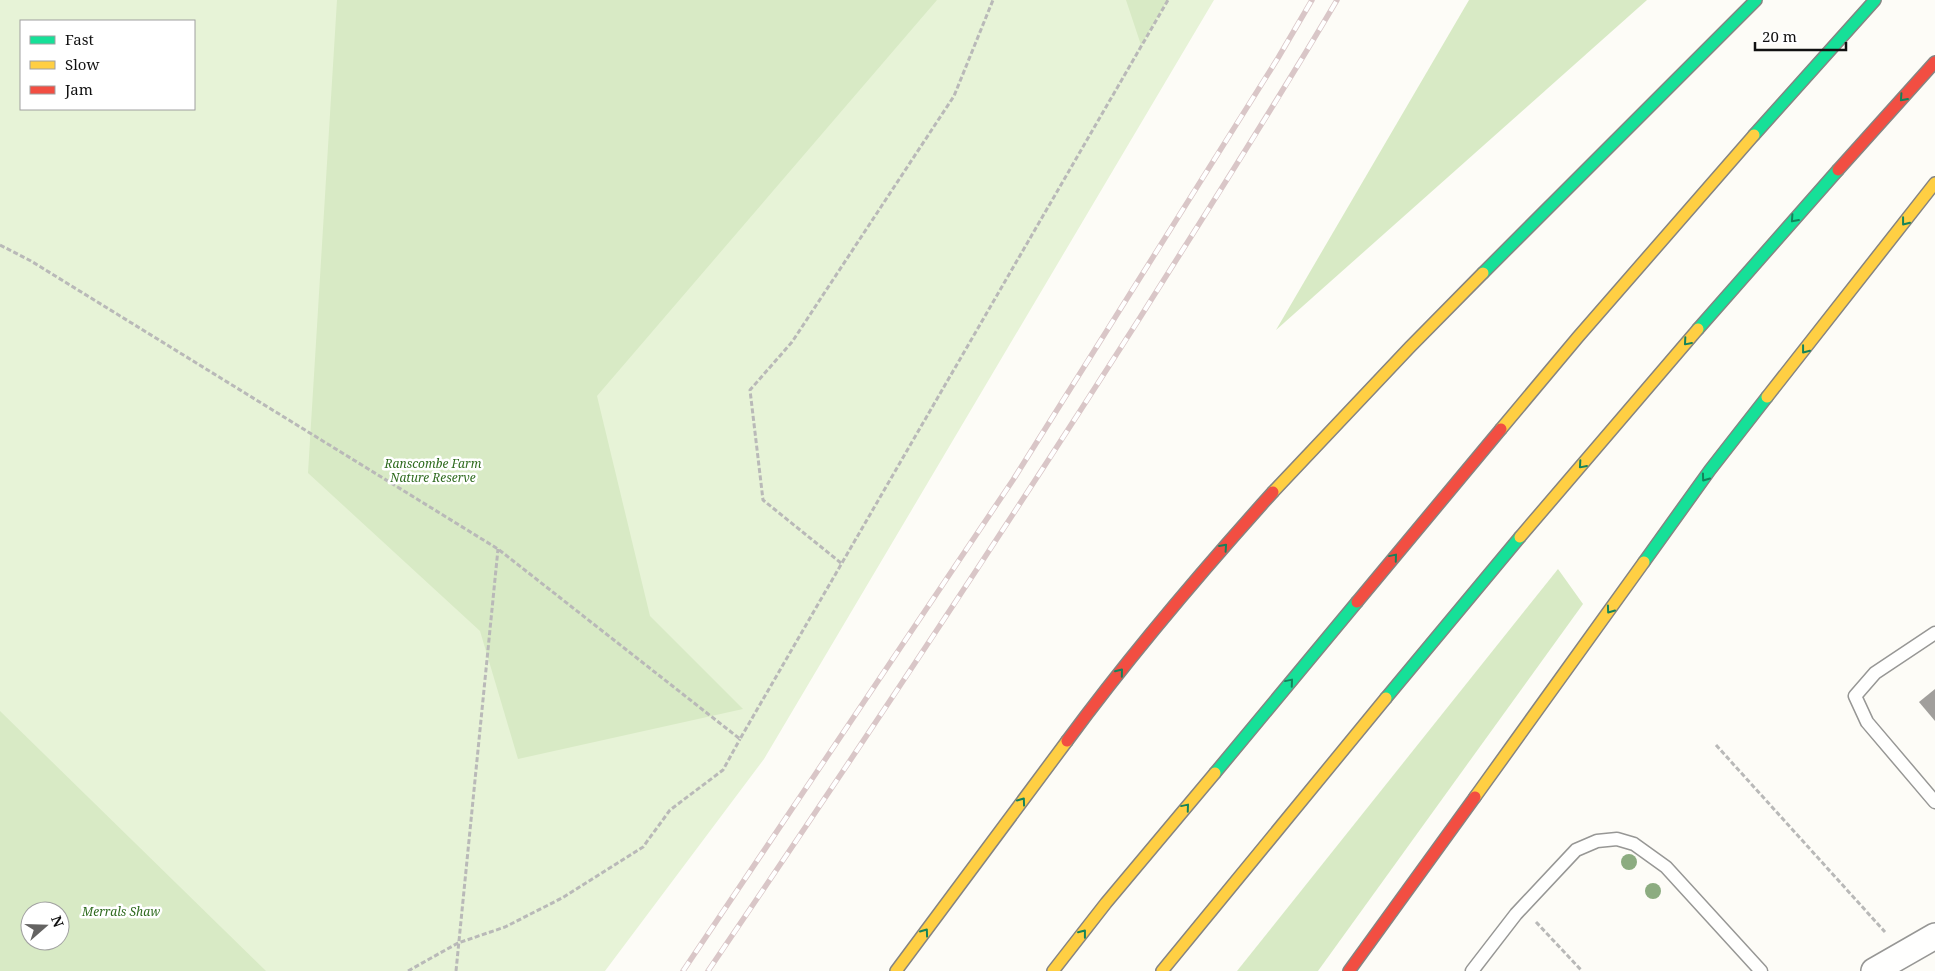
<svg xmlns="http://www.w3.org/2000/svg" width="1935" height="971" font-family="'Noto Serif',serif">
<rect width="100%" height="100%" fill="#fdfcf7"/>
<path fill="#e7f3d7" fill-rule="evenodd" d="M0,0h1214l-450,759 -159,212h-605zM21,21h173v88h-173zM30,911h30v30h-30z"/>
<g fill="#d8eac5" fill-rule="evenodd">
<polygon points="337,0 937,0 597,396 650,616 743,709 518,759 480,631 308,473"/>
<polygon points="1126,0 1167,0 1141,45"/>
<polygon points="1469,0 1647,0 1276,330"/>
<polygon points="1558,569 1583,604 1318,971 1237,971"/>
<path d="M0,711l266,260h-266zM30,911h30v30h-30z"/>
</g>
<polygon fill="#a19f9c" points="1935,689 1935,721 1919,702"/>
<g fill="none" stroke-linecap="round" stroke-linejoin="round">
<defs>
<g id="lane">
<polyline points="1935,633 1875,673 1855,696 1867,722 1935,802"/>
<polyline points="1472,971 1516,914 1576,850 1597,841 1617,839 1634,844 1666,867 1761,971"/>
</g>
<polyline id="street" points="1874,971 1935,936"/>
<g id="fast">
<polyline points="1754,135 1875,0"/>
<polyline points="1483,273 1756,0"/>
<polyline points="1698,329 1838,170"/>
<polyline points="1644,562 1710,470 1767,397"/>
<polyline points="1386,698 1520,537"/>
<polyline points="1215,773 1357,602"/>
</g>
<g id="slow">
<polyline points="1767,397 1935,183"/>
<polyline points="1501,429 1578,337 1754,135"/>
<polyline points="1273,492 1410,347 1483,273"/>
<polyline points="1520,537 1698,329"/>
<polyline points="1475,797 1644,562"/>
<polyline points="896,971 1067,741"/>
<polyline points="1053,971 1106,903 1215,773"/>
<polyline points="1162,971 1386,698"/>
</g>
<g id="jam">
<polyline points="1838,170 1935,62"/>
<polyline points="1357,602 1501,429"/>
<path d="M1067,741c64,-87 134,-169 206,-249"/>
<polyline points="1349,971 1475,797"/>
</g>
</defs>
<use href="#lane" stroke="#979795" stroke-width="15"/>
<use href="#street" stroke="#979795" stroke-width="28"/>
<use href="#fast" stroke="#858482" stroke-width="14"/>
<use href="#slow" stroke="#858482" stroke-width="14"/>
<use href="#jam" stroke="#858482" stroke-width="14"/>
<g stroke="#b9b9b8" stroke-width="3" stroke-dasharray="5 2.5" stroke-linecap="butt">
<polyline points="0,245 31,261 498,549 740,739 1168,0"/>
<polyline points="841,563 763,500 750,390 792,342 954,96 993,0"/>
<polyline points="1716,745 1885,932"/>
<polyline points="1536,922 1582,971"/>
<polyline points="408,971 458,943 505,927 562,898 643,847 670,810 723,770 740,739"/>
<polyline points="456,971 498,549"/>
</g>
<use href="#lane" stroke="#fffffe" stroke-width="12"/>
<use href="#street" stroke="#fffffe" stroke-width="25"/>
<use href="#fast" stroke="#16e098" stroke-width="11"/>
<use href="#slow" stroke="#ffcf43" stroke-width="11"/>
<use href="#jam" stroke="#f24e42" stroke-width="11"/>
<defs>
<g id="rail">
<polyline points="683,971 1013,480 1278,58 1312,0"/>
<path d="M708,971c147,-216 292,-434 433,-655 66,-105 133,-209 196,-316"/>
</g>
</defs>
<use href="#rail" stroke="#d9c6c7" stroke-width="5.5"/>
<use href="#rail" stroke="#fff" stroke-width="4" stroke-dasharray="11" stroke-linecap="butt"/>
</g>
<g fill="#8cac80">
<circle cx="1629" cy="862" r="8"/>
<circle cx="1653" cy="891" r="8"/>
</g>
<defs><path id="oneway-chevron" d="M-2-3.5L2.5 0L-2 3.5" fill="none" stroke-width="1.6" stroke-linecap="round" stroke-linejoin="round" transform="scale(1.25)"/></defs>
<g stroke="#14835b">
<use href="#oneway-chevron" transform="translate(1903 98) rotate(132)"/>
<use href="#oneway-chevron" transform="translate(1794 219) rotate(132)"/>
<use href="#oneway-chevron" transform="translate(1905 222) rotate(128)"/>
<use href="#oneway-chevron" transform="translate(1687 342) rotate(131)"/>
<use href="#oneway-chevron" transform="translate(1805 350) rotate(128)"/>
<use href="#oneway-chevron" transform="translate(1582 465) rotate(131)"/>
<use href="#oneway-chevron" transform="translate(1705 478) rotate(126)"/>
<use href="#oneway-chevron" transform="translate(1224 547) rotate(-48)"/>
<use href="#oneway-chevron" transform="translate(1394 557) rotate(-50)"/>
<use href="#oneway-chevron" transform="translate(1610 610) rotate(126)"/>
<use href="#oneway-chevron" transform="translate(1120 672) rotate(-51)"/>
<use href="#oneway-chevron" transform="translate(1290 682) rotate(-50)"/>
<use href="#oneway-chevron" transform="translate(1022 801) rotate(-54)"/>
<use href="#oneway-chevron" transform="translate(1186 807) rotate(-50)"/>
<use href="#oneway-chevron" transform="translate(925 932) rotate(-54)"/>
<use href="#oneway-chevron" transform="translate(1083 933) rotate(-52)"/>
</g>
<g text-anchor="middle" dominant-baseline="central" stroke-width="5" stroke-linejoin="round" paint-order="stroke">
<g font-size="12" font-style="italic" fill="#2f6b1f" stroke="#fff">
<text x="433" y="463">Ranscombe Farm<tspan x="433" dy="14">Nature Reserve</tspan></text>
<text x="121" y="911">Merrals Shaw</text>
</g>
</g>
<rect x="20" y="20" width="175" height="90" fill="#ffffff" stroke="#a0a0a0"/>
<rect x="30" y="36" width="25" height="8" fill="#16e098" stroke="#a0a0a0"/>
<text x="65" y="45" font-size="15" fill="#111111">Fast</text>
<rect x="30" y="61" width="25" height="8" fill="#ffcf43" stroke="#a0a0a0"/>
<text x="65" y="70" font-size="15" fill="#111111">Slow</text>
<rect x="30" y="86" width="25" height="8" fill="#f24e42" stroke="#a0a0a0"/>
<text x="65" y="95" font-size="15" fill="#111111">Jam</text>
<g transform="translate(45 926) rotate(70)"><circle r="24" fill="#ffffff" stroke="#a0a0a0"/>
<path d="M0-4L9 19L0 12L-9 19Z" fill="#646362"/>
<text y="-8" font-size="14" font-weight="bold" text-anchor="middle" fill="#111111">N</text>
</g>
<path d="M1755 42v8h91v-8" fill="none" stroke="#111111" stroke-width="2.5"/>
<text x="1762" y="42" font-size="15" fill="#111111" stroke="#ffffff" stroke-width="4" paint-order="stroke">20 m</text>
</svg>
